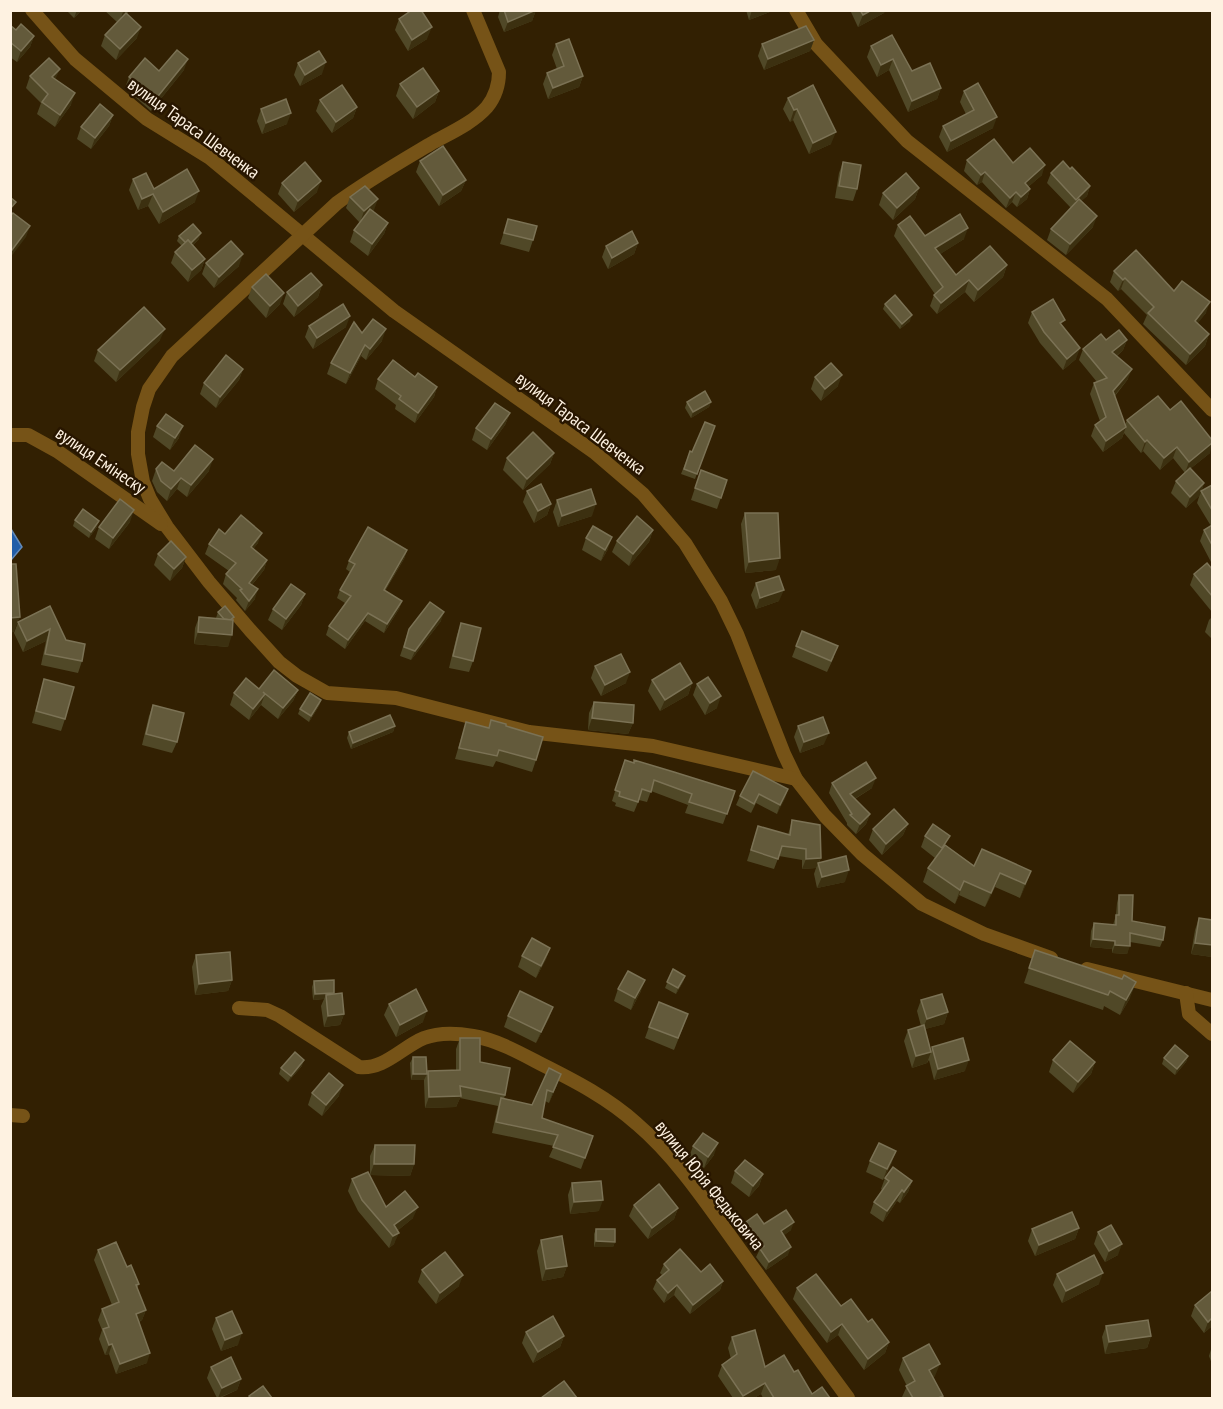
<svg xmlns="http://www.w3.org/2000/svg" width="1223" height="1409" font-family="'PT Sans Narrow',sans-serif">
<rect width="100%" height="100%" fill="#322002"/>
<polygon fill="#215da8" stroke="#638ab9" stroke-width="1.5" points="11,529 22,547 11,560 10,560"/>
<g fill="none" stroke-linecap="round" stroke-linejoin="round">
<g stroke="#765317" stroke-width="14">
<polyline points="32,10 75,59 147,119 210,158 394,311 594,452 643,494 685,543 721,601 737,634 784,754 796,779 825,816 862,854 922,904 984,934 1051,958"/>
<path d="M473,10l26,62c0,13 -4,25 -12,35 -14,16 -37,26 -55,36 -32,19 -65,38 -95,60l-165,153 -23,33 -6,18 -5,25v22l5,28 7,17 17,28 42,55 41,48 29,32 18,14 30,17 69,5 133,34 124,14 143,33"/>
<polyline points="796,10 816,44 907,141 1107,299 1212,410"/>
<polyline points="10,435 28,435 57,451 161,524"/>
<polyline points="1087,969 1212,1000"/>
<polyline points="1186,993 1189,1014 1212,1034"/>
<path d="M239,1008l28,2 13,6 79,51c25,3 43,-20 65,-29 16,-6 33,-5 49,-2 24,4 47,17 68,28 34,17 67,34 96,60 41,35 72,83 104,127 35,49 71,98 107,147"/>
<polyline points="10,1115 23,1116"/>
</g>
</g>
<g fill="#504827">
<polygon points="66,10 82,10 74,18"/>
<polygon points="104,10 129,10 127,14 137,38 116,60 101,46 105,35 117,22"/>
<polygon points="500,10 536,10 532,21 504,32 498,17"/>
<polygon points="746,10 775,10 749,20"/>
<polygon points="850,10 885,10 884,13 858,27"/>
<polygon points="399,19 427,39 408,51 395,30"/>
<polygon points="10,25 16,30 34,36 30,47 17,62 10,57"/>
<polygon points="814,40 810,51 764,70 758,56 762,44"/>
<polygon points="556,44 583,76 579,87 548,99 543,84 547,73 557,69 552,55"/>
<polygon points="871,46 941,88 937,99 908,112 889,70 877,77 867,57"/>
<polygon points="298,63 322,74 300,86 294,75"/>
<polygon points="184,70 151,111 125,88 129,77 159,71"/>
<polygon points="30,76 56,80 71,105 55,127 37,114 41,103 26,88"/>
<polygon points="400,84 439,91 435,102 413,119 396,96"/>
<polygon points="964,91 993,128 947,152 939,137 943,126 966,114 960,102"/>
<polygon points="788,98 831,144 809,154 793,120 790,122 783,109"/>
<polygon points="320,100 357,107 353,118 332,133 316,111"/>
<polygon points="261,109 287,124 262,134 257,121"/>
<polygon points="113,115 109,126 91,149 77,139 81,127"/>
<polygon points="967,160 1013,163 1042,175 1028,187 1030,189 1027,199 1017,207 1012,202 1006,208 982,182 977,185 964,171"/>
<polygon points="420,161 466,180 461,191 439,206 416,172"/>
<polygon points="843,162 857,189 853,201 835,198 839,173"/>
<polygon points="1070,169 1090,186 1087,196 1081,201 1093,227 1066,255 1047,240 1051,229 1071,208 1047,183 1051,173"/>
<polygon points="133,179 154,189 195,202 159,224 148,206 138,210 129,190"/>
<polygon points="282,183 317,192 294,212 278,194"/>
<polygon points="919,188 915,199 893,220 879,205 883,193"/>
<polygon points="350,197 374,210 373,211 388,223 384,234 368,256 350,242 354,230 360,223 346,208"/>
<polygon points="508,219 533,240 529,252 500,244"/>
<polygon points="898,225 925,236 964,239 940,254 956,275 1007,265 1003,277 974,302 965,292 937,314 930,306 934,295 935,294 894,236"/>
<polygon points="179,236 199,239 193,245 205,259 201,270 188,282 171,263 175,252 182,246 177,241"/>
<polygon points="638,243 634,254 608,269 602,257 606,246"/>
<polygon points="206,263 239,266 214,288 202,274"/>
<polygon points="1114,271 1174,291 1206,313 1197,323 1209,334 1205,346 1186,365 1143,324 1147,315 1121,289 1118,291 1110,282"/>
<polygon points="322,285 318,297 294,317 283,304 287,292"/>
<polygon points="252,287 280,304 266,318 248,298"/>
<polygon points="885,304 910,321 900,329 883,309"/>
<polygon points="1032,312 1062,326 1076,359 1063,370 1040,343 1028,323"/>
<polygon points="309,326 346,327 313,349 305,337"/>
<polygon points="362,333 382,341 366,360 361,356 346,384 327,374 331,363"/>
<polygon points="160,340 116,382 94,361 98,350"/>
<polygon points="1106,340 1127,340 1123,350 1117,356 1128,379 1115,396 1125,425 1127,420 1170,410 1210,453 1190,469 1204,483 1200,495 1186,508 1171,493 1176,481 1185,473 1173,458 1160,470 1143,451 1141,453 1124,433 1122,438 1103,452 1091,436 1095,425 1100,421 1090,394 1094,383 1097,382 1079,360 1083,349"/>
<polygon points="243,369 239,380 216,408 200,394 204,383"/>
<polygon points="415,377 437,387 434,397 415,423 395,409 396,405 375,389 378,379"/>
<polygon points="815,377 838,386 821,401 811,389"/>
<polygon points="687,402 711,402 709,407 691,418 685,408"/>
<polygon points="510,413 505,425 487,450 472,440 476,428"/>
<polygon points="157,426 179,438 170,450 153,437"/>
<polygon points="715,426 695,479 681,474 690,451 692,452"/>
<polygon points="554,453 550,464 523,490 503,470 507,458"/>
<polygon points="156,469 174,471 209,471 187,497 177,489 167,501 157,492 152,481"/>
<polygon points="701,470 727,480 717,509 691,500"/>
<polygon points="1212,485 1212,561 1211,562 1200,541 1204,530 1211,526 1197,503 1201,491"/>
<polygon points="527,491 551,504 547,515 534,523 523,502"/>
<polygon points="557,500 592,516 558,527 553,512"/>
<polygon points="745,513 776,570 745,573 741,524"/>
<polygon points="75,520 97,527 89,538 73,526"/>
<polygon points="130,522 109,549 95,539 99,527"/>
<polygon points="653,530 649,542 629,566 612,552 617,541"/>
<polygon points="225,534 258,543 253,549 267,560 264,570 252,585 255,599 245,611 236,600 237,598 223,584 226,574 229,571 205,554 209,544"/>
<polygon points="586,538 608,549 601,561 582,550"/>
<polygon points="407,550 404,559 385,591 402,601 399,609 384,633 365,621 345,649 326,635 329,626 345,603 337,598 340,590 350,572 346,569 349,561"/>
<polygon points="158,554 186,557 182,568 170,581 154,565"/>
<polygon points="1212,569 1212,612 1190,585 1194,574"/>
<polygon points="756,583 779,601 756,609 751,595"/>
<polygon points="305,594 301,605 282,630 268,620 273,609"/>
<polygon points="50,606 66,640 82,661 78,673 41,665 46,641 23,652 14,633 18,622"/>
<polygon points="218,612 232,620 228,647 194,644 195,628 199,617 216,618"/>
<polygon points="1212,617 1212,639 1205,632 1209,620"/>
<polygon points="441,621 411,660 400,656 409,629"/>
<polygon points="461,623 473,661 469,672 449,668 457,635"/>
<polygon points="802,631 834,657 827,672 792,657"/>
<polygon points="595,666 626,683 601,696 591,678"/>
<polygon points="44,679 65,719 61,731 32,723"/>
<polygon points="652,680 692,683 688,695 660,711 648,691"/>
<polygon points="697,684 717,708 705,715 693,695"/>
<polygon points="259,689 298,690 293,701 278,719 261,705 249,720 230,705 234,693"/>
<polygon points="321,700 319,706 309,722 298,714 300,709"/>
<polygon points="594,702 633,723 628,734 588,730 589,713"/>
<polygon points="153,705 177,742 172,753 142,745 149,716"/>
<polygon points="491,720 506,726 536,760 532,772 496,761 493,767 455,759 466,722 488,728"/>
<polygon points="395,726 393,732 351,749 347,738 349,732"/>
<polygon points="798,726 824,744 800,753 794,737"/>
<polygon points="625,760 735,791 723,824 685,813 688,805 651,791 647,802 639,800 634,812 615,806 616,803 612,801"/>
<polygon points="832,783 872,788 855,799 870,814 866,824 856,834 847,825 847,823 829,793"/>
<polygon points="788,789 777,814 756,803 751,813 736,805 740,796"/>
<polygon points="792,820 821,858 819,863 845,882 817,888 814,874 816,868 802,869 802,860 779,856 774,869 747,861 758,826 788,835"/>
<polygon points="908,824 903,835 882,855 869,840 873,829"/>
<polygon points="925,836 947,846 974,866 1031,871 1020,898 995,887 985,907 959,895 955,904 923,882 928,868 935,858 921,847"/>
<polygon points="1119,895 1132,921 1163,940 1160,947 1130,942 1127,954 1112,953 1112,949 1090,947 1091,931 1094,923 1113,925 1116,915 1117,903"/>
<polygon points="1199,918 1212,957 1191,954 1195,930"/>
<polygon points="550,948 546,959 536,978 518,967 522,956"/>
<polygon points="1035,950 1130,998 1120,1015 1104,1006 1103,1010 1024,983"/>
<polygon points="196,955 232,980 228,991 195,995 192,967"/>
<polygon points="673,969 685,976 683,982 676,994 665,988"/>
<polygon points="314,981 334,994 344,1014 340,1025 324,1027 321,1006 324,999 313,1000 312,987"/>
<polygon points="618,989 641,991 631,1010 614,1001"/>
<polygon points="921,1000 948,1012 944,1024 925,1029 931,1050 932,1047 965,1071 934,1080 929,1060 927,1063 912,1068 904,1041 908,1030 921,1026 917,1011"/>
<polygon points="389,1004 423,1022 396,1037 384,1015"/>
<polygon points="553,1007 549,1018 536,1043 504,1027 508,1016"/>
<polygon points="684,1025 674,1050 645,1038 649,1027"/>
<polygon points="460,1038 505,1095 504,1099 532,1105 549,1068 557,1085 549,1103 545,1101 542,1118 593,1136 581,1169 549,1157 554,1146 492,1133 498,1106 460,1098 456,1107 425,1108 424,1082 424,1080 411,1080 410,1063 413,1057 427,1073 428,1071 456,1070 456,1049"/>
<polygon points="1188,1056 1186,1062 1175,1075 1162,1064 1164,1058"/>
<polygon points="1053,1060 1095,1062 1091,1074 1073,1093 1049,1072"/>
<polygon points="302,1066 288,1082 279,1074 281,1068"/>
<polygon points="312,1093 339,1096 322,1116 308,1105"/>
<polygon points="375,1145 414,1164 410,1176 370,1175 370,1156"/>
<polygon points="693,1146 714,1155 704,1168 689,1157"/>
<polygon points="870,1161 892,1162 883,1180 866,1172"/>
<polygon points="735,1171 763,1174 759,1186 749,1197 731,1183"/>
<polygon points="885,1178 912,1181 908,1192 900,1203 897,1201 883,1222 870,1213 874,1202 882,1190 881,1189"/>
<polygon points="352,1179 386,1207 413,1218 397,1231 394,1244 389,1248 358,1211 348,1191"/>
<polygon points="572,1183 599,1211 570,1214 568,1195"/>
<polygon points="634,1205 678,1208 674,1219 648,1239 629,1216"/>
<polygon points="746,1222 764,1224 791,1230 784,1235 788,1255 766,1270 756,1257 759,1251 743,1231"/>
<polygon points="1079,1228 1075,1239 1035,1256 1028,1241 1032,1229"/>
<polygon points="596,1229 615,1242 613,1247 594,1247 594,1234"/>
<polygon points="1098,1232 1118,1255 1105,1262 1094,1244"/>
<polygon points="541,1240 567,1266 563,1277 542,1281 537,1251"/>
<polygon points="98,1250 127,1267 139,1284 137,1289 146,1310 142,1320 139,1322 147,1363 116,1374 109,1354 105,1355 99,1339 102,1330 98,1320 102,1309 112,1305 94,1260"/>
<polygon points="664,1264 701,1272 723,1281 720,1290 690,1314 674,1295 664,1303 653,1289 657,1280 662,1275 660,1273"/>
<polygon points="422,1270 459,1286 436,1304 418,1282"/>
<polygon points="1057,1274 1099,1284 1062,1303 1053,1285"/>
<polygon points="797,1288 841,1306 868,1322 889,1342 885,1353 864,1370 838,1335 827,1343 793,1299"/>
<polygon points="1195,1305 1212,1326 1204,1333 1191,1316"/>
<polygon points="216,1318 238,1345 221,1351 212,1329"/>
<polygon points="1106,1326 1151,1336 1147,1348 1105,1354 1102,1337"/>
<polygon points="526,1332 564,1336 560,1347 533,1363 522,1343"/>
<polygon points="732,1337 765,1367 794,1372 812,1394 830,1398 763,1398 761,1394 754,1398 733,1398 718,1376 722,1365 731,1359 728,1348"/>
<polygon points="1212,1346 1212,1364 1209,1356"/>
<polygon points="903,1358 935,1376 933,1377 943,1396 942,1398 903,1398 902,1397 907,1386 899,1370"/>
<polygon points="211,1367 241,1379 237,1390 220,1398 217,1398 207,1378"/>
</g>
<g fill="#3c3010">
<polygon points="77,10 82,10 74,18"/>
<polygon points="124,10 129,10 119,23 123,12"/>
<polygon points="536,10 532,21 504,32 508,22"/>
<polygon points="752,10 775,10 749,20"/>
<polygon points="872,10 885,10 884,13 858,27 863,15"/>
<polygon points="141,27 137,38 116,60 120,49"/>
<polygon points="432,27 427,39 408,51 412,40"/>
<polygon points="34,36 30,47 17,62 21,51"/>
<polygon points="814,40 810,51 764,70 768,59"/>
<polygon points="188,59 184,70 151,111 155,100"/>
<polygon points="893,59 889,70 877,77 881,65"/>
<polygon points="326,62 322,74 300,86 305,75"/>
<polygon points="60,69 55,80 52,77"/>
<polygon points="583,76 579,87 548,99 553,88"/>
<polygon points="941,88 937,99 908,112 912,101"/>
<polygon points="439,91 435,102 413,119 417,107"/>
<polygon points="75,93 71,105 55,127 60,115"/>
<polygon points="357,107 353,118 332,133 336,122"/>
<polygon points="797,109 793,120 790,122 794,110"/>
<polygon points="291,113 287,124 262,134 266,123"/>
<polygon points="113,115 109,126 91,149 95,138"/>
<polygon points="997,117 993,128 947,152 951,141"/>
<polygon points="836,132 831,144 809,154 813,143"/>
<polygon points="1045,165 1042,175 1021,193 1025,183"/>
<polygon points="985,172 982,182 977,185 981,175"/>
<polygon points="466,180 461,191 439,206 443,195"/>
<polygon points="321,181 317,192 294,212 298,201"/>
<polygon points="1090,186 1087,196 1072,210 1076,200"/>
<polygon points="919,188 915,199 893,220 897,208"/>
<polygon points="1030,189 1027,199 1017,207 1021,197"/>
<polygon points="199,191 195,202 159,224 163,212"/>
<polygon points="1016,192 1012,202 1006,208 1010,198"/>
<polygon points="153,194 148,206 138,210 142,199"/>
<polygon points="378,199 374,210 360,223 364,211"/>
<polygon points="1097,216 1093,227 1066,255 1070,244"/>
<polygon points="388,223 384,234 368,256 372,244"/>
<polygon points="30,226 26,237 10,258 12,250"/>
<polygon points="968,228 964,239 931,260 935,248"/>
<polygon points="201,233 199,239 186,251 188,245"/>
<polygon points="638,243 634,254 608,269 612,258"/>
<polygon points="243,254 239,266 214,288 219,277"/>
<polygon points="205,259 201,270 188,282 192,270"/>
<polygon points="1007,265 1003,277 974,302 978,290"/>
<polygon points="1125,278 1121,289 1118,291 1123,280"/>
<polygon points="969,280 965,292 937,314 941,303"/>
<polygon points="322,285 318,297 294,317 298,306"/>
<polygon points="284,293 280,304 266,318 270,306"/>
<polygon points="1210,302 1206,313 1191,332 1195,321"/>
<polygon points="912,315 910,321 900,329 902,324"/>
<polygon points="350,316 346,327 313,349 317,338"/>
<polygon points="165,329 160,340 116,382 120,370"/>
<polygon points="386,329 382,341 366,360 370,349"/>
<polygon points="1209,334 1205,346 1186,365 1190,354"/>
<polygon points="1127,340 1123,350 1108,363 1112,352"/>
<polygon points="365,345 361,356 346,384 350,373"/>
<polygon points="1080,348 1076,359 1063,370 1067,359"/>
<polygon points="243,369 239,380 216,408 220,397"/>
<polygon points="1132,369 1128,379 1109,402 1113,391"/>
<polygon points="842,375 838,386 821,401 825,389"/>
<polygon points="437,387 434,397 415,423 418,413"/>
<polygon points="711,402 709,407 691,418 693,412"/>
<polygon points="510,413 505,425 487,450 491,439"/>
<polygon points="183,426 179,438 170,450 175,438"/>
<polygon points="1126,427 1122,438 1103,452 1106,441"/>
<polygon points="1147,440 1143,451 1141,453 1145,442"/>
<polygon points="1212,443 1210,453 1185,473 1189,462"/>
<polygon points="1177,447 1173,458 1160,470 1164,458"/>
<polygon points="554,453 550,464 523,490 527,479"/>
<polygon points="213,459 209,471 187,497 191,485"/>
<polygon points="181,478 177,489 167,501 171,489"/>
<polygon points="1204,483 1200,495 1186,508 1190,497"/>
<polygon points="551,504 547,515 534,523 538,511"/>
<polygon points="596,504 592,516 558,527 562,516"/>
<polygon points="134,510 130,522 109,549 113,538"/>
<polygon points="99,521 97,527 89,538 91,532"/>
<polygon points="653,530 649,542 629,566 633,554"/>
<polygon points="262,533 258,543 247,557 251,547"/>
<polygon points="612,537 608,549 601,561 605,550"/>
<polygon points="407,550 404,559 380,598 384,590"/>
<polygon points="186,557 182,568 170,581 174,569"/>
<polygon points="780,558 776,570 745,573 749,562"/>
<polygon points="267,560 264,570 245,593 249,583"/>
<polygon points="258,589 255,599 245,611 249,601"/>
<polygon points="784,590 779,601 756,609 760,598"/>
<polygon points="305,594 301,605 282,630 286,619"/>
<polygon points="402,601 399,609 384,633 387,624"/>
<polygon points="444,612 441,621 411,660 415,651"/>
<polygon points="368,613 365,621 345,649 348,640"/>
<polygon points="20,617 14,632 10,633 10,618"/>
<polygon points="50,629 46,641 23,652 27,641"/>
<polygon points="198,632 232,635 228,647 194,644"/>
<polygon points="630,672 626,683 601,696 605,685"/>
<polygon points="692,683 688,695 660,711 665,700"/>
<polygon points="298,690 293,701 278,719 283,708"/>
<polygon points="265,694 261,705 249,720 253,709"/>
<polygon points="721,696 717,708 705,715 710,703"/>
<polygon points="321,700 319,706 309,722 311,716"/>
<polygon points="592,718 633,723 628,734 588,730"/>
<polygon points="395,726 393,732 351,749 353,743"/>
<polygon points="829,733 824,744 800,753 804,742"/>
<polygon points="876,778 872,788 846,804 850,794"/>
<polygon points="788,789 785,799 777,814 780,805"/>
<polygon points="870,814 866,824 856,834 860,824"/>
<polygon points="908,824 903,835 882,855 886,844"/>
<polygon points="821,858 816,868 802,869 806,859"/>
<polygon points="849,870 845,882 817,888 822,877"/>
<polygon points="1031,871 1026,885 1020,898 1025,884"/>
<polygon points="1000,873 995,887 985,907 991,893"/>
<polygon points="964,881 959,895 955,904 960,890"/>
<polygon points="1093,939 1115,941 1112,949 1090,947"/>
<polygon points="1195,943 1212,945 1212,957 1191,954"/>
<polygon points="1115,945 1130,946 1127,954 1112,953"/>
<polygon points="550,948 546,959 536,978 541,966"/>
<polygon points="685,976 683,982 676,994 678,988"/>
<polygon points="232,980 228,991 195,995 199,984"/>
<polygon points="645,980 641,991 631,1010 635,998"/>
<polygon points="1136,982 1130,998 1120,1015 1126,1000"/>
<polygon points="334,993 326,995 324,999 313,1000 315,994"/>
<polygon points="553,1007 549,1018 536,1043 541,1032"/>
<polygon points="427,1011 423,1022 396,1037 400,1025"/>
<polygon points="948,1012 944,1024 922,1030 927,1019"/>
<polygon points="344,1014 340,1025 324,1027 328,1016"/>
<polygon points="931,1052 927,1063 912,1068 916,1056"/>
<polygon points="1188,1056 1186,1062 1175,1075 1177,1069"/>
<polygon points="304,1060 302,1066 288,1082 291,1076"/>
<polygon points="969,1060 965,1071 934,1080 938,1069"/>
<polygon points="1095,1062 1091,1074 1073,1093 1078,1082"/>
<polygon points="413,1074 427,1074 424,1080 411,1080"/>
<polygon points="561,1074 557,1085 549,1103 553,1092"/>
<polygon points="343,1085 339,1096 322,1116 326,1105"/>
<polygon points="461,1096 456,1107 425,1108 429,1097"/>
<polygon points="718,1143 714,1155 704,1168 708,1157"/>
<polygon points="896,1151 892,1162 883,1180 887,1169"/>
<polygon points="374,1164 414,1164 410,1176 370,1175"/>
<polygon points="763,1174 759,1186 749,1197 753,1186"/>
<polygon points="912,1181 908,1192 900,1203 904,1192"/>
<polygon points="902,1190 897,1201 883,1222 887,1211"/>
<polygon points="603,1200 599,1211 570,1214 574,1202"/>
<polygon points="418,1207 413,1218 392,1235 394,1225"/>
<polygon points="678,1208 674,1219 648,1239 652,1228"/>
<polygon points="794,1222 791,1230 778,1240 781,1231"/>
<polygon points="1079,1228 1075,1239 1035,1256 1039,1245"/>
<polygon points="399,1233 394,1244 389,1248 393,1236"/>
<polygon points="596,1241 615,1242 613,1247 594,1247"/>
<polygon points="1122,1244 1118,1255 1105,1262 1109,1251"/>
<polygon points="791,1247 788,1255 766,1270 769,1262"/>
<polygon points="567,1266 563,1277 542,1281 546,1269"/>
<polygon points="1103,1273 1099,1284 1062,1303 1066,1291"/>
<polygon points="463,1275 459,1286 436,1304 440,1293"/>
<polygon points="723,1281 720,1290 690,1314 693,1305"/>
<polygon points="677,1285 674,1295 664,1303 668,1293"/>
<polygon points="146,1310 142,1320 132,1324 136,1314"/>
<polygon points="1212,1318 1212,1326 1204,1333 1208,1322"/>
<polygon points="842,1324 838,1335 827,1343 831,1332"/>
<polygon points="242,1333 238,1345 221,1351 225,1340"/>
<polygon points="564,1336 560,1347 533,1363 538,1352"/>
<polygon points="1151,1336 1147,1348 1105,1354 1109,1342"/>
<polygon points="889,1342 885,1353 864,1370 868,1359"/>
<polygon points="112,1344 109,1354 105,1355 109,1345"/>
<polygon points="150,1353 147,1363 116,1374 120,1364"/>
<polygon points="940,1364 935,1376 925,1381 929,1370"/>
<polygon points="241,1379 237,1390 218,1398 222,1388"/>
<polygon points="765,1383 761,1394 754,1398 742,1398 743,1396"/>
</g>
<g fill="#635a3b" stroke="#7b7255" stroke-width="1.5">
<polygon points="412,10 421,10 432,27 412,40 399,19"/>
<polygon points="504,10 536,10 508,22"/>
<polygon points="860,10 872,10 863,15"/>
<polygon points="126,13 141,27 120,49 105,35"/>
<polygon points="21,24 34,36 21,51 10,42 10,25 16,30"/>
<polygon points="806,26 814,40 768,59 762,44"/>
<polygon points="892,35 912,71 930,63 941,88 912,101 893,59 881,65 871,46"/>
<polygon points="569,39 583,76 553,88 547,73 564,66 556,44"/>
<polygon points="177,50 188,59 155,100 129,77 145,58 159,71"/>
<polygon points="319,51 326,62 305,75 298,63"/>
<polygon points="49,58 60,69 52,77 75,93 60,115 42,102 48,94 30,76"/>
<polygon points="423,68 439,91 417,107 400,84"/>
<polygon points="978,83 997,117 951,141 943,126 974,110 964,91"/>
<polygon points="342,85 357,107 336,122 320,100"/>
<polygon points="813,85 836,132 813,143 797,109 794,110 788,98"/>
<polygon points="286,99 291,113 266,123 261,109"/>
<polygon points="100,104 113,115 95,138 81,127"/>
<polygon points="994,139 1013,163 1030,148 1045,165 1025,183 1030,189 1021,197 1016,192 1010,198 985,172 981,175 967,160"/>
<polygon points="443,146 466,180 443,195 420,161"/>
<polygon points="1063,161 1070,169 1072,167 1090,186 1076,200 1051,173"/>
<polygon points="305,162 321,181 298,201 282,183"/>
<polygon points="843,162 861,165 857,189 839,186"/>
<polygon points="187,169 199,191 163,212 153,194 142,199 133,179 146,173 154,189"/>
<polygon points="906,173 919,188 897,208 883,193"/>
<polygon points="365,186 378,199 364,211 350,197"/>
<polygon points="10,197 16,202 10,209"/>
<polygon points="1079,199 1097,216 1070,244 1051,229"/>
<polygon points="370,209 388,223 372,244 354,230"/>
<polygon points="13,213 30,226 12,250 10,249 10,216"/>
<polygon points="960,214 968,228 935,248 956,275 990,246 1007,265 978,290 969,280 941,303 934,295 943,287 898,225 910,216 925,236"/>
<polygon points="508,219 537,226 533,240 504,233"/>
<polygon points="193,224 201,233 191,243 188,240 186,243 179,236"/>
<polygon points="632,231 638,243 612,258 606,246"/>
<polygon points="188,240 205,259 192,270 175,252"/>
<polygon points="231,241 243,254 219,277 206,263"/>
<polygon points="1136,250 1174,291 1182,281 1210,302 1195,321 1209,334 1190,354 1148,313 1154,307 1125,278 1123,280 1114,271"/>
<polygon points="311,273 322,285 298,306 287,292"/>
<polygon points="266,274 284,293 270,306 252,287"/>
<polygon points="895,295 912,315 902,324 885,304"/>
<polygon points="1053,299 1065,320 1060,323 1080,348 1067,359 1044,332 1032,312"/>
<polygon points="343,304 350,316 317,338 309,326"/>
<polygon points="144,307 165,329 120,370 98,350"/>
<polygon points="373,319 386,329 370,349 365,345 350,373 331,363 354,322 362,333"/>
<polygon points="1119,330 1127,340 1112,352 1132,369 1113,391 1126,427 1106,441 1095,425 1106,417 1094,383 1107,378 1083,349 1101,334 1106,340"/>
<polygon points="226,355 243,369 220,397 204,383"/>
<polygon points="393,360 415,377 418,373 437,387 418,413 399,399 401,396 378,379"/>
<polygon points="831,363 842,375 825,389 815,377"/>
<polygon points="705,391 711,402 693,412 687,402"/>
<polygon points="1158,396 1170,410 1181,401 1212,440 1212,443 1189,462 1177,447 1164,458 1147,440 1145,442 1127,420"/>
<polygon points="495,403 510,413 491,439 476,428"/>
<polygon points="166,414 183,426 175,438 157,426"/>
<polygon points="705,422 715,426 697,474 684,469 690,451 692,452"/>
<polygon points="533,432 554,453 527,479 507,458"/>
<polygon points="195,445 213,459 191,485 181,478 171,489 161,481 156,469 162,462 174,471"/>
<polygon points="1190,468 1204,483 1190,497 1176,481"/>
<polygon points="701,470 727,480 721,498 695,488"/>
<polygon points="541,484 551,504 538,511 527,491"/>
<polygon points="1212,485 1212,510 1201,491"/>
<polygon points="591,489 596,504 562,516 557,500"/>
<polygon points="120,499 134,510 113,538 99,527"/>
<polygon points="83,509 99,521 91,532 75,520"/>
<polygon points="745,513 778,513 780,558 749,562"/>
<polygon points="241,515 262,533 251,547 267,560 249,583 258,589 249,601 240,590 242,589 226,574 236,563 209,544 219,529 225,534"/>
<polygon points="637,516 653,530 633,554 617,541"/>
<polygon points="1212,525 1212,545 1204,530"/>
<polygon points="593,526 612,537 605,550 586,538"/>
<polygon points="368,527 407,550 384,590 402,601 387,624 368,613 348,640 329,626 351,596 340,590 355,564 349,561"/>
<polygon points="171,541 186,557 174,569 158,554"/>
<polygon points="1207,563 1212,569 1212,596 1194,574"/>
<polygon points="10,564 16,564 20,617 10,618"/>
<polygon points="779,576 784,590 760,598 756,583"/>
<polygon points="291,584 305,594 286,619 273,609"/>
<polygon points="430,602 444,612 415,651 404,647 409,629"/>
<polygon points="50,606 66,640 85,644 82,661 45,654 50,629 27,641 18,622"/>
<polygon points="225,606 234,617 230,620 224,619 218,612"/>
<polygon points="199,617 233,620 232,635 198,632"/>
<polygon points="461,623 481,628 473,661 453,656"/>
<polygon points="802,631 838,646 831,661 796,646"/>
<polygon points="621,654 630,672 605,685 595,666"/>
<polygon points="680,663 692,683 665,700 652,680"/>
<polygon points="274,670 298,690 283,708 263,692 265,694 253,709 234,693 246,678 259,689"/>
<polygon points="708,677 721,696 710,703 697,684"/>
<polygon points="44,679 74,687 65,719 36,711"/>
<polygon points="310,693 321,700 311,716 300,709"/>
<polygon points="594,702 634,705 633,723 592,718"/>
<polygon points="153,705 184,713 177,742 146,734"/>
<polygon points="390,715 395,726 353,743 349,732"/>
<polygon points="823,717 829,733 804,742 798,726"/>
<polygon points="491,720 506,724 506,726 543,737 536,760 499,750 497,756 459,748 466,722 489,728"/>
<polygon points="625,760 634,763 634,760 674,772 735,791 727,814 689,802 692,794 654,780 651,792 642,789 638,802 619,796 620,792 615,790"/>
<polygon points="866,762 876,778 850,794 870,814 860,824 850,815 852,814 832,783"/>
<polygon points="753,771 788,789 780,805 759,794 754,804 740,796"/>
<polygon points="894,809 908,824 886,844 873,829"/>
<polygon points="792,820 820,825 821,858 806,859 806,849 782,846 778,859 751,850 758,826 790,835"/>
<polygon points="933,824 950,836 942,848 925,836"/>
<polygon points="945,845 974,866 982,849 1031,871 1025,884 1000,873 991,893 964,881 960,890 928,868"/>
<polygon points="846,856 849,870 822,877 818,863"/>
<polygon points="1119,895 1133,895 1132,921 1165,927 1163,940 1130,933 1130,946 1115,945 1115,941 1093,939 1094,923 1116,925 1116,915 1119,915"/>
<polygon points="1199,918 1212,920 1212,945 1195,943"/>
<polygon points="532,938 550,948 541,966 522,956"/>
<polygon points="1035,950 1122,979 1124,975 1136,982 1126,1000 1110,991 1108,995 1029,968"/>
<polygon points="230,952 232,980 199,984 196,955"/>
<polygon points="673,969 685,976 678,988 667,982"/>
<polygon points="628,971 645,980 635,998 618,989"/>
<polygon points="334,980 334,993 315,994 314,981"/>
<polygon points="416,989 427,1011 400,1025 389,1004"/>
<polygon points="520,991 553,1007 541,1032 508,1016"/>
<polygon points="342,993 344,1014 328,1016 326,995"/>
<polygon points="942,994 948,1012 927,1019 921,1000"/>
<polygon points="659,1002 688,1014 678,1038 649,1027"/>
<polygon points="924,1025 931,1052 916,1056 908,1030"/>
<polygon points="460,1038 480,1038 480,1062 510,1068 505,1095 460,1086 461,1096 429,1097 428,1071 460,1070"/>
<polygon points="963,1038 969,1060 938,1069 932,1047"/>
<polygon points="1070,1041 1095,1062 1078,1082 1053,1060"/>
<polygon points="1175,1045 1188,1056 1177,1069 1164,1058"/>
<polygon points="295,1052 304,1060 291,1076 281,1068"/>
<polygon points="413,1057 426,1057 427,1074 413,1074"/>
<polygon points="549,1068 561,1074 553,1092 547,1090 542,1118 593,1136 585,1158 553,1147 558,1135 496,1122 501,1098 532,1105"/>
<polygon points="329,1073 343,1085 326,1105 312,1093"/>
<polygon points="703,1133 718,1143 708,1157 693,1146"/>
<polygon points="879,1143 896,1151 887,1169 870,1161"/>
<polygon points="375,1145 415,1145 414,1164 374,1164"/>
<polygon points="745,1160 763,1174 753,1186 735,1171"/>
<polygon points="893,1167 912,1181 904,1192 902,1190 887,1211 874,1202 889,1181 885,1178"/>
<polygon points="368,1172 386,1207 405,1191 418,1207 394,1225 399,1233 393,1236 362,1200 352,1179"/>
<polygon points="601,1181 603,1200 574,1202 572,1183"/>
<polygon points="659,1184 678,1208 652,1228 634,1205"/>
<polygon points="786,1210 794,1222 781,1231 791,1247 769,1262 760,1249 764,1246 746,1222 757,1214 764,1224"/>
<polygon points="1072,1212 1079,1228 1039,1245 1032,1229"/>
<polygon points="1111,1225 1122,1244 1109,1251 1098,1232"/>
<polygon points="596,1229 615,1229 615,1242 596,1241"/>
<polygon points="562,1236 567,1266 546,1269 541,1240"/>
<polygon points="116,1242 127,1267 131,1265 139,1284 136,1285 146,1310 136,1314 150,1353 120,1364 112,1344 109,1345 103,1329 109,1327 102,1309 119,1302 98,1250"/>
<polygon points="680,1249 701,1272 710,1264 723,1281 693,1305 677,1285 668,1293 657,1280 669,1270 664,1264"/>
<polygon points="445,1252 463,1275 440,1293 422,1270"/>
<polygon points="1094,1255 1103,1273 1066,1291 1057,1274"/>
<polygon points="816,1274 841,1306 851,1299 868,1322 872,1319 889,1342 868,1359 842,1324 831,1332 797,1288"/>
<polygon points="1212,1291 1212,1318 1208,1322 1195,1305"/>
<polygon points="232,1311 242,1333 225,1340 216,1318"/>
<polygon points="553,1316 564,1336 538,1352 526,1332"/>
<polygon points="1148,1320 1151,1336 1109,1342 1106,1326"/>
<polygon points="755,1330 765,1367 784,1355 794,1372 798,1370 812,1394 822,1387 830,1398 774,1398 765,1383 743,1396 722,1365 737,1354 732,1337"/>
<polygon points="929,1344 940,1364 929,1370 943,1396 938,1398 913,1398 906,1386 915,1381 903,1358"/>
<polygon points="231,1357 241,1379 222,1388 211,1367"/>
<polygon points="564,1381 577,1398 541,1398"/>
<polygon points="263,1386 272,1398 251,1398 249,1396"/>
</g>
<g text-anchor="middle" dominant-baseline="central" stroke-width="5" stroke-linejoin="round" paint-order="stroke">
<g font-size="18" fill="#fef2e1" stroke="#281600">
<text transform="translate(194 128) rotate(36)">вулиця Тараса Шевченка</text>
<text transform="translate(581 423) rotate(37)">вулиця Тараса Шевченка</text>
<text transform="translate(101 460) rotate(34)">вулиця Емінеску</text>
<text transform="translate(710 1185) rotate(51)">вулиця Юрія Федьковича</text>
</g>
</g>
<rect width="1223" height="1409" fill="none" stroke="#fef2e1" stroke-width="24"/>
</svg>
